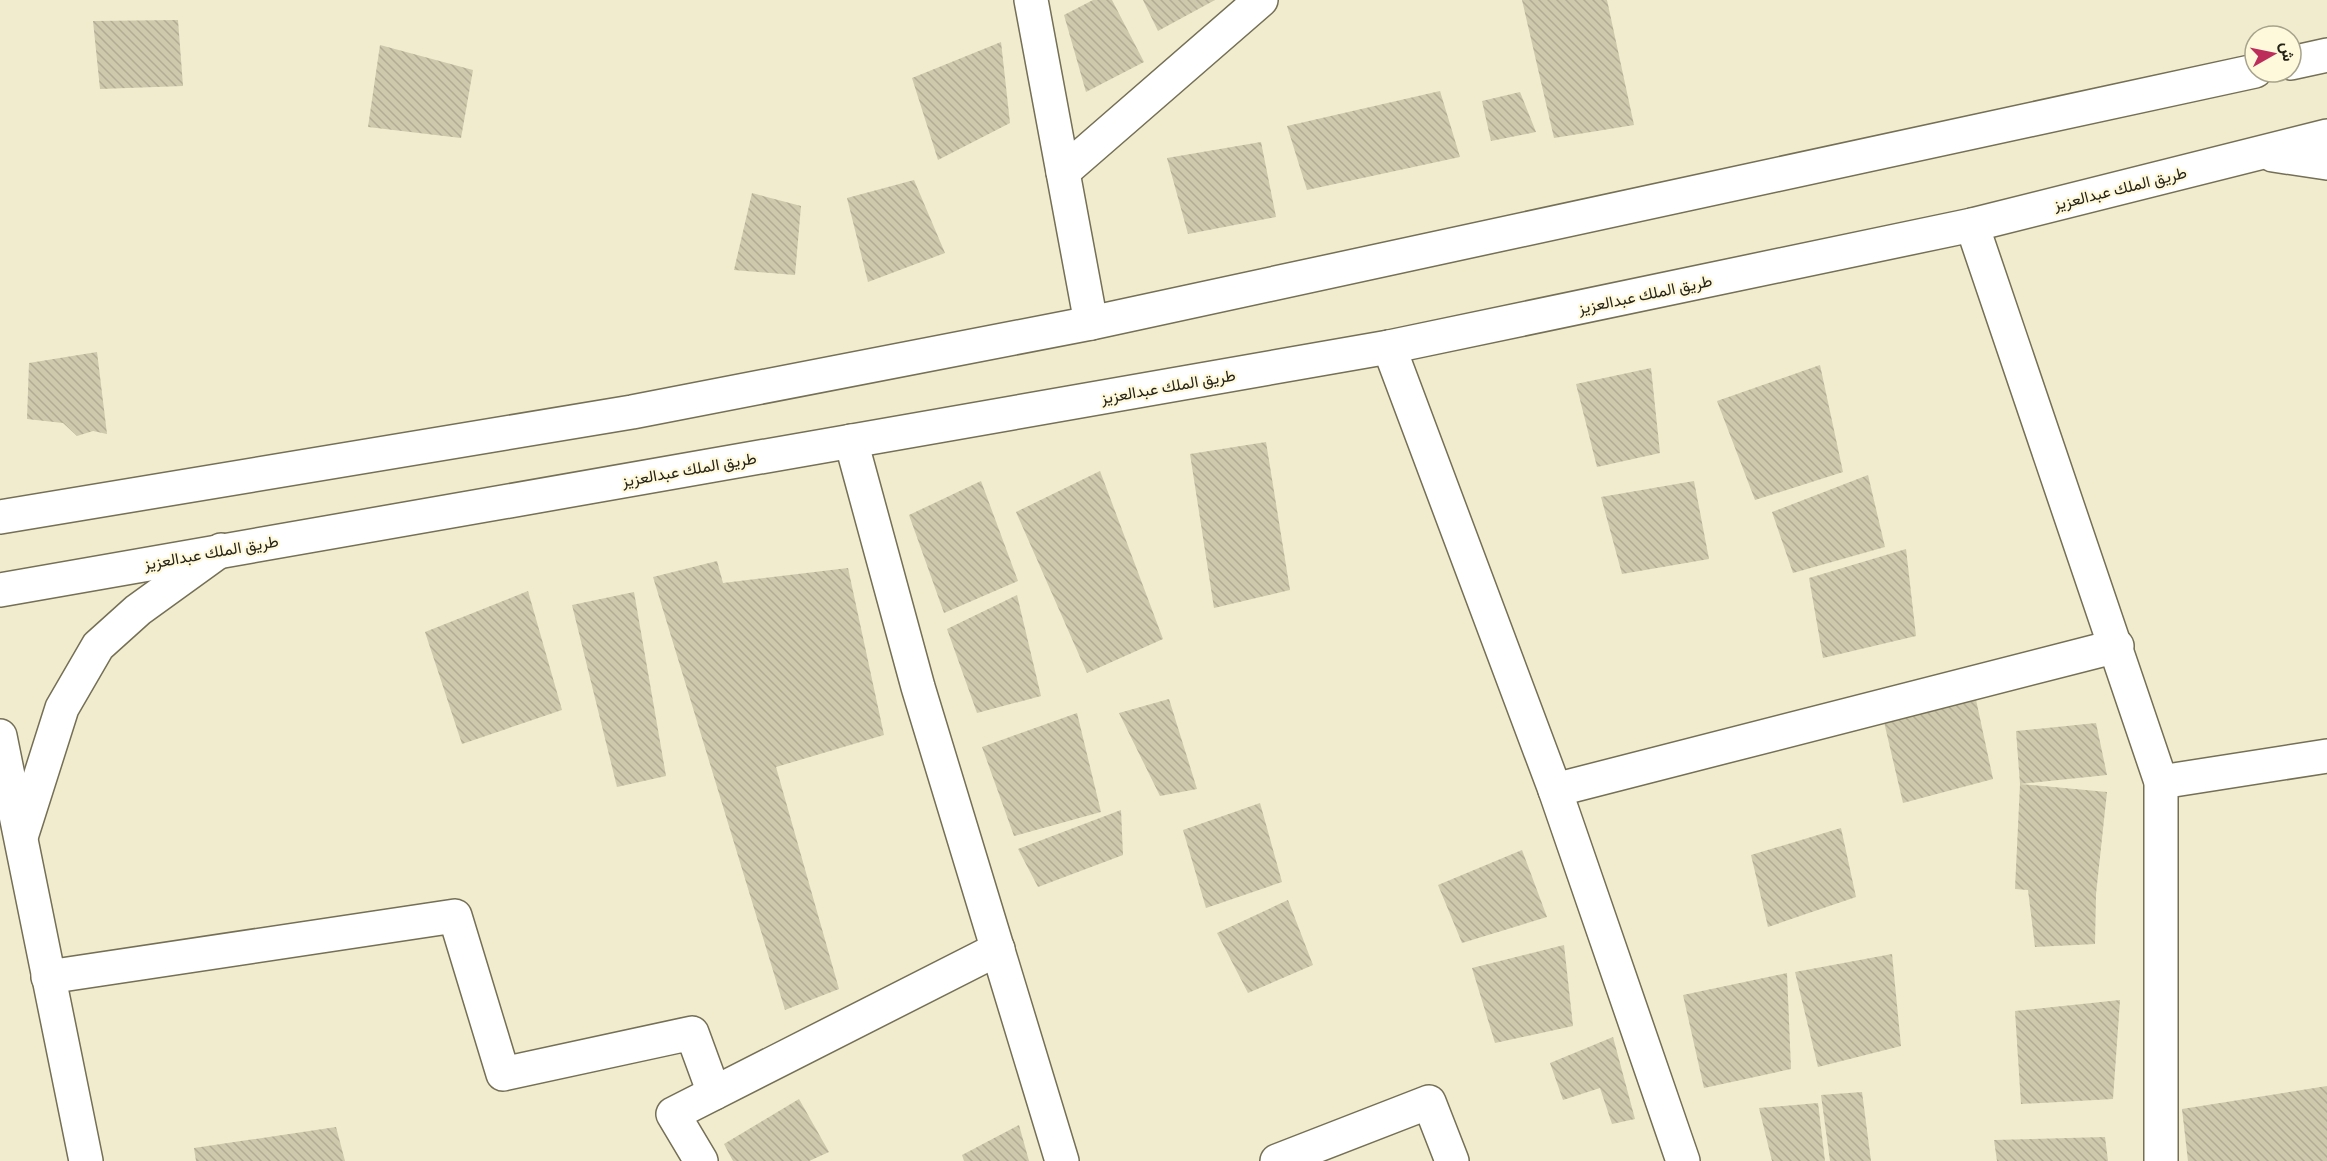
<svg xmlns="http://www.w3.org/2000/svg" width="2327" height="1161" font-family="'IBM Plex Sans',Vazirmatn,sans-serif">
<defs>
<pattern id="building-back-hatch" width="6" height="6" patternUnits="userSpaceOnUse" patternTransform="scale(1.5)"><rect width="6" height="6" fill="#cec8ac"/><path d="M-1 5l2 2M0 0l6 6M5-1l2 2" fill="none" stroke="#b1ac93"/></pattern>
</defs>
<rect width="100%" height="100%" fill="#f1ecce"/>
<g fill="url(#building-back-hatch)">
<polygon points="1093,0 1112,0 1144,62 1086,92 1064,15"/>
<polygon points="1143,0 1215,0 1158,31"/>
<polygon points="1522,0 1607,0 1634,125 1554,138"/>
<polygon points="178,20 183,86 100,89 93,21"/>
<polygon points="1001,42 1010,123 938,160 912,78"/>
<polygon points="380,45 473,70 461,138 368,127"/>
<polygon points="1440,91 1460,157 1307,190 1287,126"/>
<polygon points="1520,92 1536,132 1491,141 1482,101"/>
<polygon points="1261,142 1276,217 1188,234 1167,158"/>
<polygon points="914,180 945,253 868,282 847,198"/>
<polygon points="752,193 801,206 795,275 734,270"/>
<polygon points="97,352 107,434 93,431 77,436 63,423 27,419 29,363"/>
<polygon points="1820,365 1843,472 1755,500 1717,401"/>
<polygon points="1651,368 1660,453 1597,467 1576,384"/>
<polygon points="1266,442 1290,590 1214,608 1190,454"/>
<polygon points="1100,471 1163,639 1087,673 1016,512"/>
<polygon points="1868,475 1885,547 1793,573 1772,512"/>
<polygon points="981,481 1018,581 944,613 909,515"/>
<polygon points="1694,481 1709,559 1622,574 1601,497"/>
<polygon points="1906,549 1916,636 1823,658 1809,578"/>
<polygon points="717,561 723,583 848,568 884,735 776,767 839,989 785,1010 653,577"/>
<polygon points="528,591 562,710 462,744 425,632"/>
<polygon points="634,592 666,776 617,787 572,605"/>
<polygon points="1017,595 1041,696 977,713 947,629"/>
<polygon points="1975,695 1993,779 1903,803 1884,722"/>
<polygon points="1169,699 1197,789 1160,796 1119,713"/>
<polygon points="1077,713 1101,812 1014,836 982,747"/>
<polygon points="2096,723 2107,775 2020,784 2107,792 2096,894 2095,944 2035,947 2028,890 2015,889 2020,784 2016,731"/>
<polygon points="1260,803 1282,882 1206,908 1183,830"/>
<polygon points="1121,810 1123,855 1038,887 1018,849"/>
<polygon points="1841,828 1856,897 1768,927 1751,855"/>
<polygon points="1522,850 1547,917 1462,943 1438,885"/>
<polygon points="1288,900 1313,965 1248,993 1217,933"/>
<polygon points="1564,945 1573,1026 1495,1043 1472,968"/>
<polygon points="1892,954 1901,1046 1818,1067 1795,972"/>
<polygon points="1787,973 1791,1069 1704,1088 1683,995"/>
<polygon points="2120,1000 2113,1099 2021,1104 2015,1011"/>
<polygon points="1613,1037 1635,1119 1612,1124 1600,1088 1563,1100 1550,1063"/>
<polygon points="2327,1086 2327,1161 2188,1161 2182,1109"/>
<polygon points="1862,1092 1871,1161 1830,1161 1821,1095"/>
<polygon points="799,1099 829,1152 809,1161 733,1161 724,1144"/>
<polygon points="1818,1103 1825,1161 1772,1161 1759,1108"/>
<polygon points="1019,1125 1029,1161 964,1161 962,1155"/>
<polygon points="336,1127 345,1161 196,1161 194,1148"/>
<polygon points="2105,1137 2108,1161 1997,1161 1994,1140"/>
</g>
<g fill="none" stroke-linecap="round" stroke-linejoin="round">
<defs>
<g id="street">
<polyline points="1031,0 1091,323"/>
<polyline points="1063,172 1261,0"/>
<polyline points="1972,225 2161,782 2161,1161"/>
<polyline points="1389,347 1555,790 1683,1161"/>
<polyline points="851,441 918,687 1062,1161"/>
<polyline points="2161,782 2327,756"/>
<polyline points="1555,790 2117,646"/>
<polyline points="48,977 455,916 503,1074 692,1033 714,1093"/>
<polyline points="701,1161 673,1114 998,949"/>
<polyline points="1277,1161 1429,1102 1452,1161"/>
</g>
<g id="secondary">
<polyline points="0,736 86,1161"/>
<polyline points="22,834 62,708 98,646 138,610 221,550"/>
</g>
<g id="primary">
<polyline points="2291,63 2327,55"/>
<polyline points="2273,155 2327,163"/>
<polyline points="0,517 632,412 1091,323 2255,71"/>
<polyline points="0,590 1389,347 1972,225 2327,136"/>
</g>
</defs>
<use href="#street" stroke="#746f55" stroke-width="36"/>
<use href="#secondary" stroke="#746f55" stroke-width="36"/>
<use href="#primary" stroke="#746f55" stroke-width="36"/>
<use href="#street" stroke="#fff" stroke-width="33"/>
<use href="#secondary" stroke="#fff" stroke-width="33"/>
<use href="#primary" stroke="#fff" stroke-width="33"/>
</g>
<g text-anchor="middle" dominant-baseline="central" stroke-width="4.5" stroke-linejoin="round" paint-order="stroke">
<g font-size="16" fill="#252218" stroke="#fef9db">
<text transform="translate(2120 188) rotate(-14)">طريق الملك عبدالعزيز</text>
<text transform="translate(1645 294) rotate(-12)">طريق الملك عبدالعزيز</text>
<text transform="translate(1168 386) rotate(-10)">طريق الملك عبدالعزيز</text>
<text transform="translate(689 469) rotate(-10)">طريق الملك عبدالعزيز</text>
<text transform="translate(211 552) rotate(-10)">طريق الملك عبدالعزيز</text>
</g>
</g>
<g transform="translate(2273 54) rotate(81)"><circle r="28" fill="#fef9db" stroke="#a7a38d" stroke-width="1.5"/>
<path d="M0-4.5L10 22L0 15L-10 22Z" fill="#bc2d5b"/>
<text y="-9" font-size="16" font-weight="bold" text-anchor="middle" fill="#252218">ش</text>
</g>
</svg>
